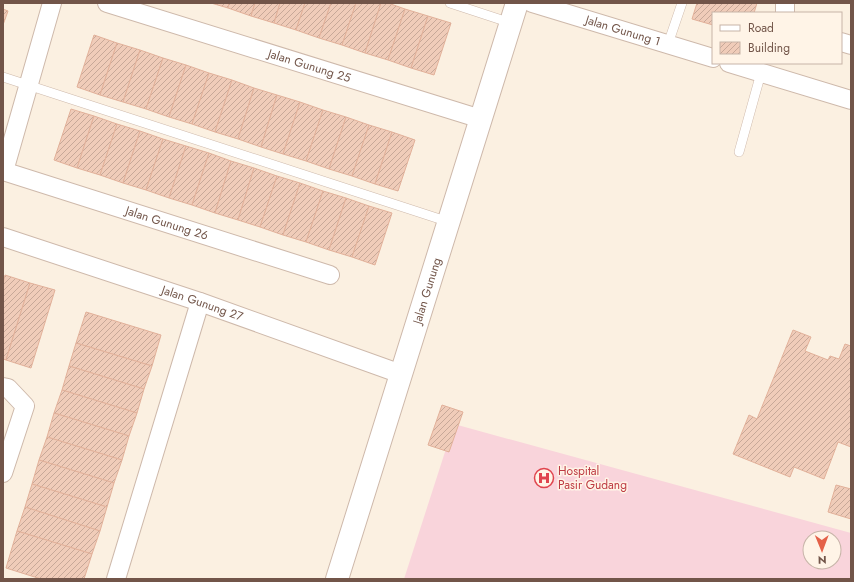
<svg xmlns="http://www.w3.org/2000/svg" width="854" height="582" font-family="Jost,sans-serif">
<defs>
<pattern id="building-hatch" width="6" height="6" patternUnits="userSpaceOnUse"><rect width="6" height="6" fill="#f0ccb9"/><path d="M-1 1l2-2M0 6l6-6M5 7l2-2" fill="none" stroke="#c7a898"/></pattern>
</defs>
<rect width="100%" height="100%" fill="#fbf0e1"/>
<path fill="#f9d4db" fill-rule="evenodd" d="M454,424l397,109v46h-447zM810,538h24v24h-24z"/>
<g fill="url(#building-hatch)" stroke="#e2b19a">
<polygon points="211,3 229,3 228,8"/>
<polygon points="229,3 255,3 251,16 228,8"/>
<polygon points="255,3 280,3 274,23 251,16"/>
<polygon points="280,3 305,3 296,30 274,23"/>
<polygon points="305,3 331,3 319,38 296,30"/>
<polygon points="331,3 356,3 342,45 319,38"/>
<polygon points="356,3 381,3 365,53 342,45"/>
<polygon points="381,3 388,3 405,9 388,60 365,53"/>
<polygon points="697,3 757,3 754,13 713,13 713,25 692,19"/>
<polygon points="3,9 8,11 3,25"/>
<polygon points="405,9 428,16 411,68 388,60"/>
<polygon points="428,16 451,23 434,75 411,68"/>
<polygon points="94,35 117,43 100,95 77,87"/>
<polygon points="117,43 140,50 123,102 100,95"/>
<polygon points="140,50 163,58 146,109 123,102"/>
<polygon points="163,58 186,65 169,117 146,109"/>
<polygon points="186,65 209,73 192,124 169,117"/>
<polygon points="209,73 232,80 215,132 192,124"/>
<polygon points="232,80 254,88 238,139 215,132"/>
<polygon points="254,88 277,95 261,147 238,139"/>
<polygon points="277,95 300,102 283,154 261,147"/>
<polygon points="300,102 323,110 306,161 283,154"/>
<polygon points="71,109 94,116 77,168 54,160"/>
<polygon points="323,110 346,117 329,169 306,161"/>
<polygon points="94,116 117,124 100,175 77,168"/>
<polygon points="346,117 369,125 352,176 329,169"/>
<polygon points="117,124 140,131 123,183 100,175"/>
<polygon points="369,125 392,132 375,184 352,176"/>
<polygon points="140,131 163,139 146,190 123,183"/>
<polygon points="392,132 415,140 398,191 375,184"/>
<polygon points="163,139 186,146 169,198 146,190"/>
<polygon points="186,146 209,153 192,205 169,198"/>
<polygon points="209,153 231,161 215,213 192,205"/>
<polygon points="231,161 254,168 238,220 215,213"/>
<polygon points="254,168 277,176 260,227 238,220"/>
<polygon points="277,176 300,183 283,235 260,227"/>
<polygon points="300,183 323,191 306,242 283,235"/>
<polygon points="323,191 346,198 329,250 306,242"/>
<polygon points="346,198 369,206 352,257 329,250"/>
<polygon points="369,206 392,213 375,265 352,257"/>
<polygon points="5,275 30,283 6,360 3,359 3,283"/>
<polygon points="30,283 55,290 31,368 6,360"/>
<polygon points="86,312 161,335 152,366 76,343"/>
<polygon points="793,330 811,337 805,351 828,360 830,356 839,359 845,344 851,346 851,447 838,442 824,479 794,467 790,477 733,454 749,415 757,419"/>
<polygon points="76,343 152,366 144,389 69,366"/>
<polygon points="69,366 144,389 137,413 62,390"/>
<polygon points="62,390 137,413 129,436 54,413"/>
<polygon points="442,405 463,412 449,452 428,445"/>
<polygon points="54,413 129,436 122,460 47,437"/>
<polygon points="47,437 122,460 114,483 39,460"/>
<polygon points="39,460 114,483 107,507 32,484"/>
<polygon points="32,484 107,507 100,531 25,507"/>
<polygon points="836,485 851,489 851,519 828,512"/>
<polygon points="25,507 100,531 92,554 17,531"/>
<polygon points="17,531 92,554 84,579 41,579 6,568"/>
</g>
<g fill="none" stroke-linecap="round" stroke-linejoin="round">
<defs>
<g id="service">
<polyline points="450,3 511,23"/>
<polyline points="668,44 682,3"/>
<polyline points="3,77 449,222"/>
<polyline points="739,152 761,73"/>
</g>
<g id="minor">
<path id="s1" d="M107,3l374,116"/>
<path id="s2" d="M532,3l181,55"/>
<polyline points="785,3 785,13"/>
<polyline points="841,42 851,45"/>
<polyline points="729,63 851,100"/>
<path id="s3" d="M3,171l327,104"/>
<polyline points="4,171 52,3"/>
<path id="s4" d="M3,237l197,65 201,72"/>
<polyline points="3,387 8,388 25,406 3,473"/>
<polyline points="116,579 200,302"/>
</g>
<g id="tertiary">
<path id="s5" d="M337,579l180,-576"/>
</g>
</defs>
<use href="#service" stroke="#ceb9ab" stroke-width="10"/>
<use href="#minor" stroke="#ceb9ab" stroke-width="20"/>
<use href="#tertiary" stroke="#ceb9ab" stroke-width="24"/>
<use href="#service" stroke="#fff" stroke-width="9"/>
<use href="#minor" stroke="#fff" stroke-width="18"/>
<use href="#tertiary" stroke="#fff" stroke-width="22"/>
</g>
<defs>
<symbol id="hospital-ring" viewBox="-11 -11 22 22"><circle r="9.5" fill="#fff4e7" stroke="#e0444e" stroke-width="1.5"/><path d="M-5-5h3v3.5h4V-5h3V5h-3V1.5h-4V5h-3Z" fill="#e0444e"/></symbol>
</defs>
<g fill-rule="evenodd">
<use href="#hospital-ring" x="533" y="467" width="22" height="22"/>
</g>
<g text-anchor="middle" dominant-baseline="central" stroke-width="3" stroke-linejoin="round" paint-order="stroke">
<g font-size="12" fill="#725549" stroke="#fff4e7">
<text stroke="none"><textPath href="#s2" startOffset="95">Jalan Gunung 1</textPath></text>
<text stroke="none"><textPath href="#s1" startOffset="212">Jalan Gunung 25</textPath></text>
<text stroke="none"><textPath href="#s3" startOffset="172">Jalan Gunung 26</textPath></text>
<text stroke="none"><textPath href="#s5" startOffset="302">Jalan Gunung</textPath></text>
<text stroke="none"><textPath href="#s4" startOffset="210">Jalan Gunung 27</textPath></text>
</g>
<g font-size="12" fill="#be3a42" stroke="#fff4e7" text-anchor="start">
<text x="558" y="471">Hospital<tspan x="558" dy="14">Pasir Gudang</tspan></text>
</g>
</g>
<rect width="854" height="582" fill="none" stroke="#725549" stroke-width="8"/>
<rect x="712" y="12" width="130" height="52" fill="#fff4e7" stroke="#c7b4a8"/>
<rect x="720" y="25" width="20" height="6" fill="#ffffff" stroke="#c7b4a8"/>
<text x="748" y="32" font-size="12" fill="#725549">Road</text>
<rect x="720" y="42" width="20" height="12" fill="url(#building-hatch)" stroke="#c7b4a8"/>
<text x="748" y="52" font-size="12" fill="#725549">Building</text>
<g transform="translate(822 550) rotate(179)"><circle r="19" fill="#fff4e7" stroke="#c7b4a8"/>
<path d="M0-3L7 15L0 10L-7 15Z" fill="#e46148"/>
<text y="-6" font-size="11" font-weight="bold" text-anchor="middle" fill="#725549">N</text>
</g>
</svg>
